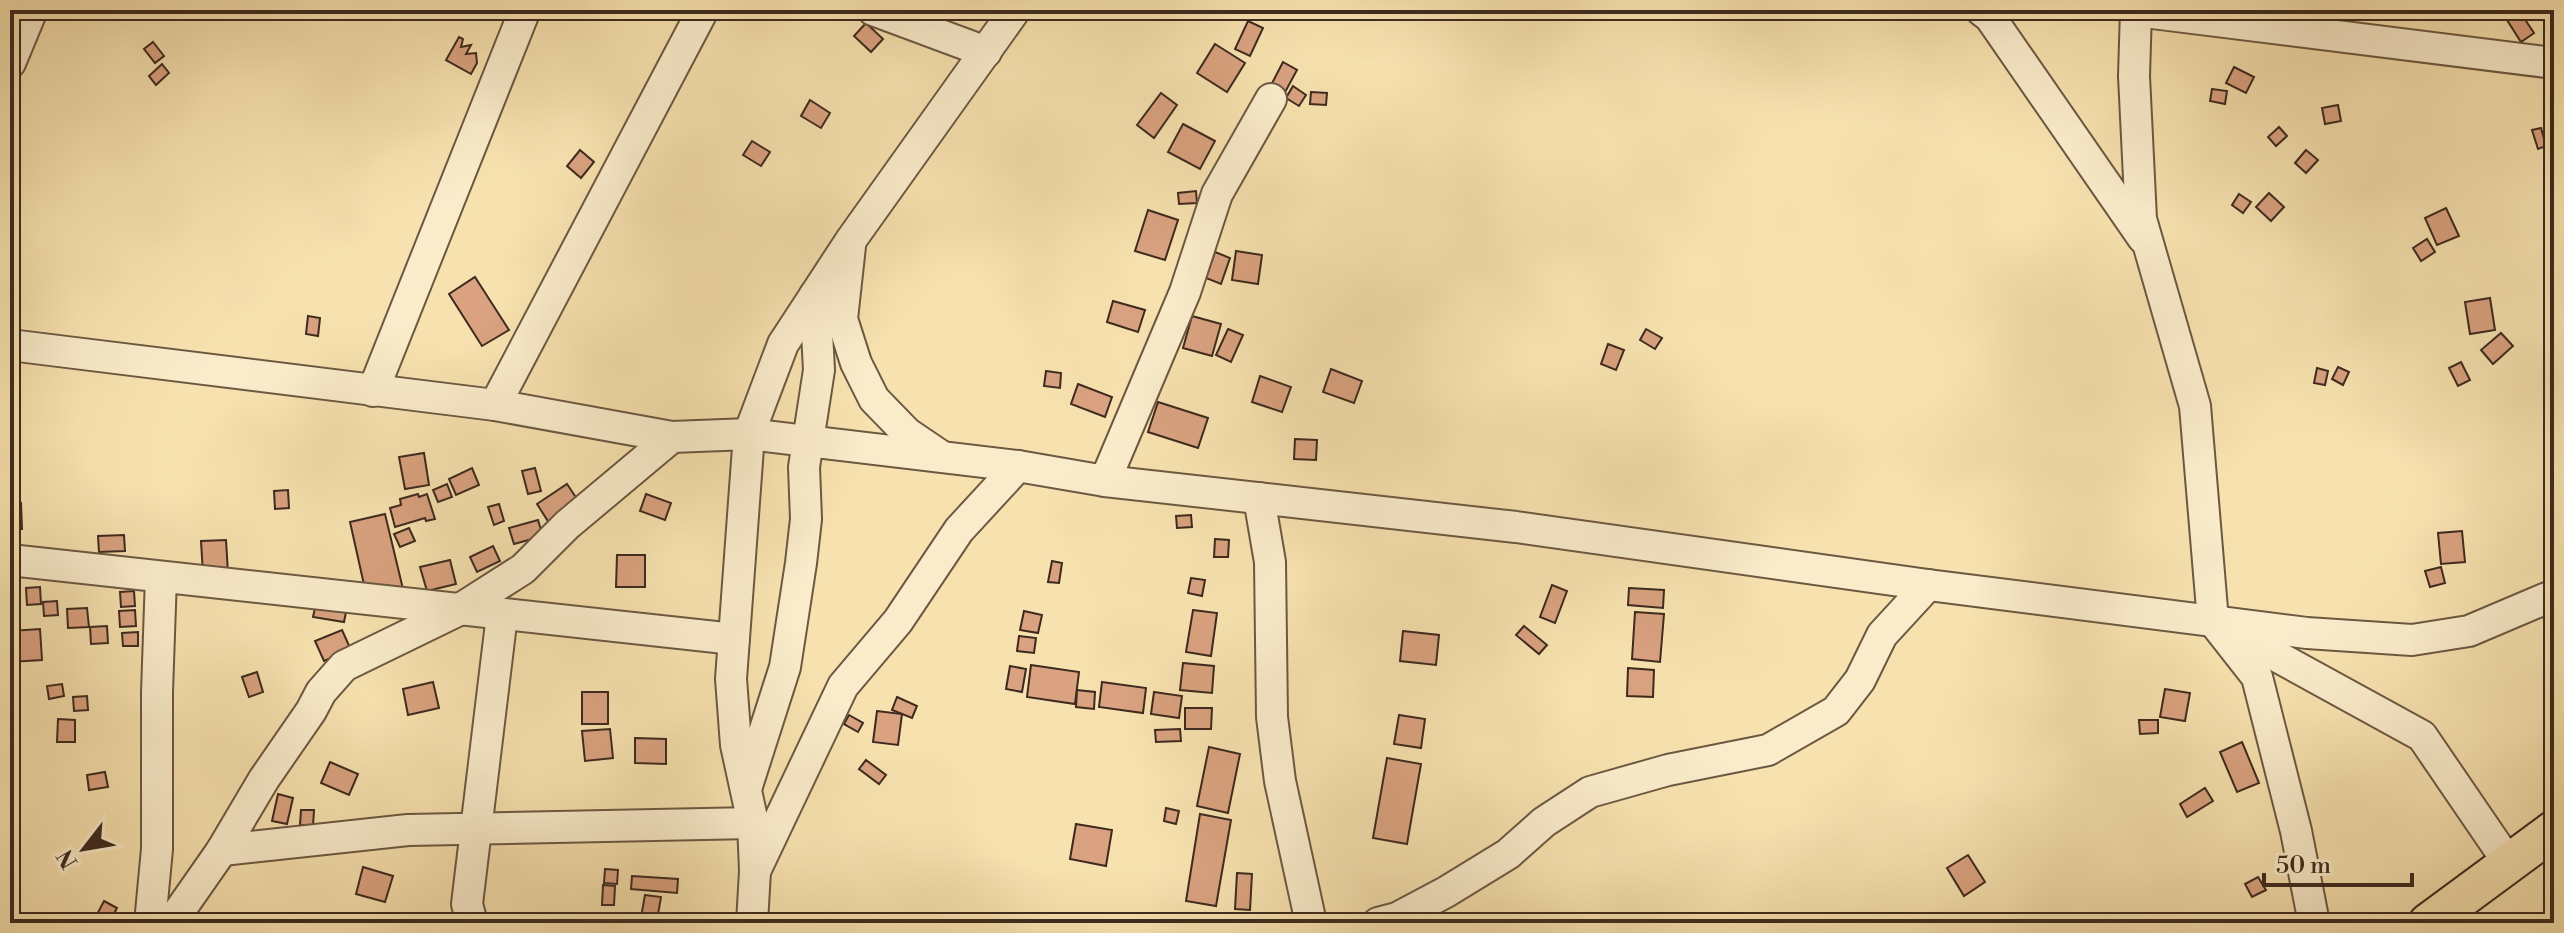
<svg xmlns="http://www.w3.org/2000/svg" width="2564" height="933" font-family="'Libre Bodoni',serif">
<rect width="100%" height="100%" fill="#f7e2af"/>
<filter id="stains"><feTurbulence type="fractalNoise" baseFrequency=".0025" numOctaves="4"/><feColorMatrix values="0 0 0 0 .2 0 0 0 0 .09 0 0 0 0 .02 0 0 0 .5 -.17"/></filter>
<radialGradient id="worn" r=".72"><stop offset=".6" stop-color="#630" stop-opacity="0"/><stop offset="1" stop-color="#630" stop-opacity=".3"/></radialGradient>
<g fill="#daa280" stroke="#3d2a1e" stroke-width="2">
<polygon points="2520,12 2534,33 2521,42 2507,20"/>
<polygon points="1248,21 1263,28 1250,56 1235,49"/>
<polygon points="866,23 883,39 871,52 854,36"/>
<polygon points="459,37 463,39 461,47 471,45 466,54 476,53 477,63 471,74 446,60"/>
<polygon points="153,42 164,56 155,63 144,49"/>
<polygon points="1215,44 1245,63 1227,92 1197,73"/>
<polygon points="1283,62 1297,70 1283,96 1269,89"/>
<polygon points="162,64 169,73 156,85 149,76"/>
<polygon points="2234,67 2254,77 2246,93 2226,83"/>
<polygon points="1293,86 1306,95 1299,106 1286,98"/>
<polygon points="2212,89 2227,91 2225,104 2210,101"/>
<polygon points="1311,92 1327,93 1326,105 1310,104"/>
<polygon points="1161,93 1177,105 1154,138 1137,125"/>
<polygon points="810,100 830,113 821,128 801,116"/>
<polygon points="2338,105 2341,121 2325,124 2322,108"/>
<polygon points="1183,124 1215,141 1200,169 1168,152"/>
<polygon points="2279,127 2287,136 2276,146 2268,137"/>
<polygon points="2541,128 2546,146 2538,149 2532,130"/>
<polygon points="752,141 770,152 761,166 743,155"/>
<polygon points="580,150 594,162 581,178 567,166"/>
<polygon points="2306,150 2318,160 2306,173 2295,163"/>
<polygon points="1196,191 1197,203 1179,204 1178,193"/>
<polygon points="2269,193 2284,207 2271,221 2256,207"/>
<polygon points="2239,194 2251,202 2243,213 2232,205"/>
<polygon points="2446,208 2459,236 2437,245 2425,218"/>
<polygon points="1148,210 1178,220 1165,260 1135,251"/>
<polygon points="2427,239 2435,252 2421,261 2413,248"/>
<polygon points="1236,251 1262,255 1258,284 1232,280"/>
<polygon points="1215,252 1230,258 1221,284 1206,278"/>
<polygon points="475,277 509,330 482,346 449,294"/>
<polygon points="2490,298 2495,330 2470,334 2465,302"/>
<polygon points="1113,301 1145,310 1138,332 1107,322"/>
<polygon points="308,316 320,318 318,336 306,334"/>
<polygon points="1192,316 1221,324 1212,356 1183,348"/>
<polygon points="1228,329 1243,335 1231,362 1216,355"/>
<polygon points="1646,329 1662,338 1655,349 1640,340"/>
<polygon points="2501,333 2513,346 2493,364 2481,350"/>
<polygon points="1608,344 1624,350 1616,370 1601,364"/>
<polygon points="2461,362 2470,380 2458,386 2449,368"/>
<polygon points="2338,367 2349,372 2343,385 2332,379"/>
<polygon points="2317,368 2328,371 2325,385 2314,383"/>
<polygon points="1331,369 1362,381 1354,403 1323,392"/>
<polygon points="1046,371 1061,373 1060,388 1044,386"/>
<polygon points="1260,376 1291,387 1282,412 1252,402"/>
<polygon points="1078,384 1112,397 1105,417 1071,404"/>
<polygon points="1158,402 1208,418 1198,448 1148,432"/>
<polygon points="1295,439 1317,440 1316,460 1294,459"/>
<polygon points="424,453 429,485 405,489 399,457"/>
<polygon points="472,468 479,485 456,495 449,479"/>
<polygon points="535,468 541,491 528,494 522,471"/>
<polygon points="447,484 452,497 438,502 433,490"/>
<polygon points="567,484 581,505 551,526 537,504"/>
<polygon points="288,490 289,508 275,509 274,491"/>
<polygon points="418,494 419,497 427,494 435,519 426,521 425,518 395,527 390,508 401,505 400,499"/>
<polygon points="646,494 671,503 665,520 640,511"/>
<polygon points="10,503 21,503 22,529 10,529"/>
<polygon points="499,504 504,521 494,525 488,507"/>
<polygon points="385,514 403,589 367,598 350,522"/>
<polygon points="1191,515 1192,527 1177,528 1176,516"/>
<polygon points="538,520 543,536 514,544 509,528"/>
<polygon points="409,528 415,541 400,547 394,534"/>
<polygon points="2462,531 2465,562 2441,564 2438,533"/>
<polygon points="124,535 125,551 99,552 98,536"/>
<polygon points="1215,539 1229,540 1228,557 1214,557"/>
<polygon points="226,540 228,573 203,574 201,541"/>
<polygon points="493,546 500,561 477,572 470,557"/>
<polygon points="617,555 645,555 645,587 616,587"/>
<polygon points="450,560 456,584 427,591 420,567"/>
<polygon points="1052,561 1062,563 1059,583 1048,582"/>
<polygon points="2441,567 2445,583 2430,587 2425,571"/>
<polygon points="1191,578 1205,580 1202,596 1188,593"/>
<polygon points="1552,585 1567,591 1555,623 1540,617"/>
<polygon points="40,587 41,604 27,605 26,588"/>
<polygon points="1629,588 1664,590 1663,608 1628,605"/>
<polygon points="134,591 135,606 121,607 120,592"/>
<polygon points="57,601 58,615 44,616 43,602"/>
<polygon points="87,608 89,627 68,628 67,609"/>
<polygon points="315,608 346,612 344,622 313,617"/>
<polygon points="135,610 136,626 120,627 119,611"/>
<polygon points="1193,610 1217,613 1211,656 1186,652"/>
<polygon points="1024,611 1042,615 1038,633 1020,630"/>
<polygon points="1635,612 1664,614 1660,662 1632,659"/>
<polygon points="107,626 108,643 91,644 90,627"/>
<polygon points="1524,626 1547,645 1539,654 1516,635"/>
<polygon points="40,629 42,660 10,662 10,631"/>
<polygon points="342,630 351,650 324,661 315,641"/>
<polygon points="1403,631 1439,635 1436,665 1400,661"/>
<polygon points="138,632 138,646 123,646 122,633"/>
<polygon points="1019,636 1036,638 1034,653 1017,651"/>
<polygon points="1183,663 1214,666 1212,693 1180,690"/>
<polygon points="1031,665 1079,672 1075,704 1027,697"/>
<polygon points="1010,666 1026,669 1022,692 1006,689"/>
<polygon points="1628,668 1654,670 1653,697 1627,696"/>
<polygon points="257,672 263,692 249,697 242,677"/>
<polygon points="433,682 439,708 408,715 403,689"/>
<polygon points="1102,682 1146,688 1143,713 1099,707"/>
<polygon points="62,684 64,696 49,699 47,686"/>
<polygon points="2165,689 2190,693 2185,721 2160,717"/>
<polygon points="1077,690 1095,692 1094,709 1076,707"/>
<rect x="582" y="692" width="26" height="32"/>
<polygon points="1154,692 1182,696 1179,718 1151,714"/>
<polygon points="87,696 88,710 74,711 73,697"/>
<polygon points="897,697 917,706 912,718 892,710"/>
<polygon points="1185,708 1212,708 1211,729 1185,729"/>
<polygon points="877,711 902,714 898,745 873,742"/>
<polygon points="849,715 863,723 858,732 844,724"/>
<polygon points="1399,715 1425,719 1421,748 1394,744"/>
<polygon points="58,719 75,720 75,742 57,742"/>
<polygon points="2139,720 2158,720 2158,733 2140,734"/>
<polygon points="610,729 613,758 585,761 582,731"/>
<polygon points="1180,729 1181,741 1156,742 1155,730"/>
<polygon points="635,738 666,739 666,764 635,763"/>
<polygon points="2242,742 2259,783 2237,792 2220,752"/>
<polygon points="1209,747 1240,754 1228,813 1197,806"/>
<polygon points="1387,758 1421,764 1407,844 1373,838"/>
<polygon points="866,760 886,775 879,784 859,769"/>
<polygon points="330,762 358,774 349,795 321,783"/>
<polygon points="105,772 108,787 89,790 87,775"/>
<polygon points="2205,788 2213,801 2187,817 2180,804"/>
<polygon points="278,794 293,798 287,824 272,821"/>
<polygon points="1166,808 1179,811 1176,824 1164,821"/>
<polygon points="301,810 314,810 313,826 300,825"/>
<polygon points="1200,814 1231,820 1216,906 1186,901"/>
<polygon points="1076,824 1112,830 1106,866 1070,859"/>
<polygon points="1968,855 1985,882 1964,896 1947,868"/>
<polygon points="363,867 393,876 385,902 356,894"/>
<polygon points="605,869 618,870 617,884 604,883"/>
<polygon points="1237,873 1252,874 1250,910 1235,909"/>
<polygon points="632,876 678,879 677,893 631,889"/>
<polygon points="2258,877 2266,890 2252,897 2245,884"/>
<polygon points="603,885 615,886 614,905 602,905"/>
<polygon points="645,895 661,897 657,920 641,917"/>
<polygon points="104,901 117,908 109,923 94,920"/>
</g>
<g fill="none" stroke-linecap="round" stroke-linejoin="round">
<defs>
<g id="minor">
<polyline points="873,10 986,52"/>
<polyline points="1981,10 1990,17 2143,238"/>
<polyline points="2136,10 2134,76 2141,219 2195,406 2213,621 2257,677 2296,831 2314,923"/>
<polyline points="2136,11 2554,63"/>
<polyline points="10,63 32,10"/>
<polyline points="850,246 842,319 856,363 874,399 907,433 938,454"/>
<polyline points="10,345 495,405 672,437 749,434 1018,466 1105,481 1516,527 1928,585 2307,633 2412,640 2469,631 2554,595"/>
<polyline points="373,391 525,10"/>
<polyline points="495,405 703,10"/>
<polyline points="1105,481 1185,292 1217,194 1271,99"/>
<polyline points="1259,498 1270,562 1272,717 1280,781 1311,923"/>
<polyline points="10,560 734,639"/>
<polyline points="2229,630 2422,736 2508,862"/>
<polyline points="746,789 785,667 801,563 806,519 804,467 819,370 815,295"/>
<polyline points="222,850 408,830 753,823"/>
<polyline points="756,869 843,686 898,621 959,530 1018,466"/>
<polyline points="150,923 157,849 157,692 161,577"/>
<polyline points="171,923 222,850 264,779 311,711 321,692 344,666 457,611 523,569 567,525 672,437"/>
<polyline points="472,923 467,904 502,615"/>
<polyline points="752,923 755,871 753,823 736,745 731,679 749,434 783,344 851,240 1015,10"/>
<polyline points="1378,923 1397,918 1446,892 1508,854 1544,822 1590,792 1668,770 1768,750 1836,711 1860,680 1882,635 1928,585"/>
</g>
<polyline id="major" points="2428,923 2554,830"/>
</defs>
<use href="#minor" stroke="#6c5842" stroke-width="34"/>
<use href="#major" stroke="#3d2a1e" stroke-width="42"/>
<use href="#minor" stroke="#faeccb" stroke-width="30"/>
<use href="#major" stroke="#f7e2af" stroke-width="38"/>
</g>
<rect width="2564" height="933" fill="none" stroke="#f7e2af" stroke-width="40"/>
<rect x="12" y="12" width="2540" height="909" fill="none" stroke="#3d2a1e" stroke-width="4"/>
<rect x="20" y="20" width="2524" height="893" fill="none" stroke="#3d2a1e" stroke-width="2"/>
<g transform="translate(84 849) rotate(239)" stroke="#faeccb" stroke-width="6" paint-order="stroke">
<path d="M0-6L14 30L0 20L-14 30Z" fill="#3d2a1e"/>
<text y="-12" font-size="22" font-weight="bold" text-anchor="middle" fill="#3d2a1e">N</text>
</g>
<path d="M2264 873v12h148v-12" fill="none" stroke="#3d2a1e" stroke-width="4"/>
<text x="2276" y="873" font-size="24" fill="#3d2a1e" stroke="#faeccb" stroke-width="6" paint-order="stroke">50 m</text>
<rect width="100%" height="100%" filter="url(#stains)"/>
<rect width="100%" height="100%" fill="url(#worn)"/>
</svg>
